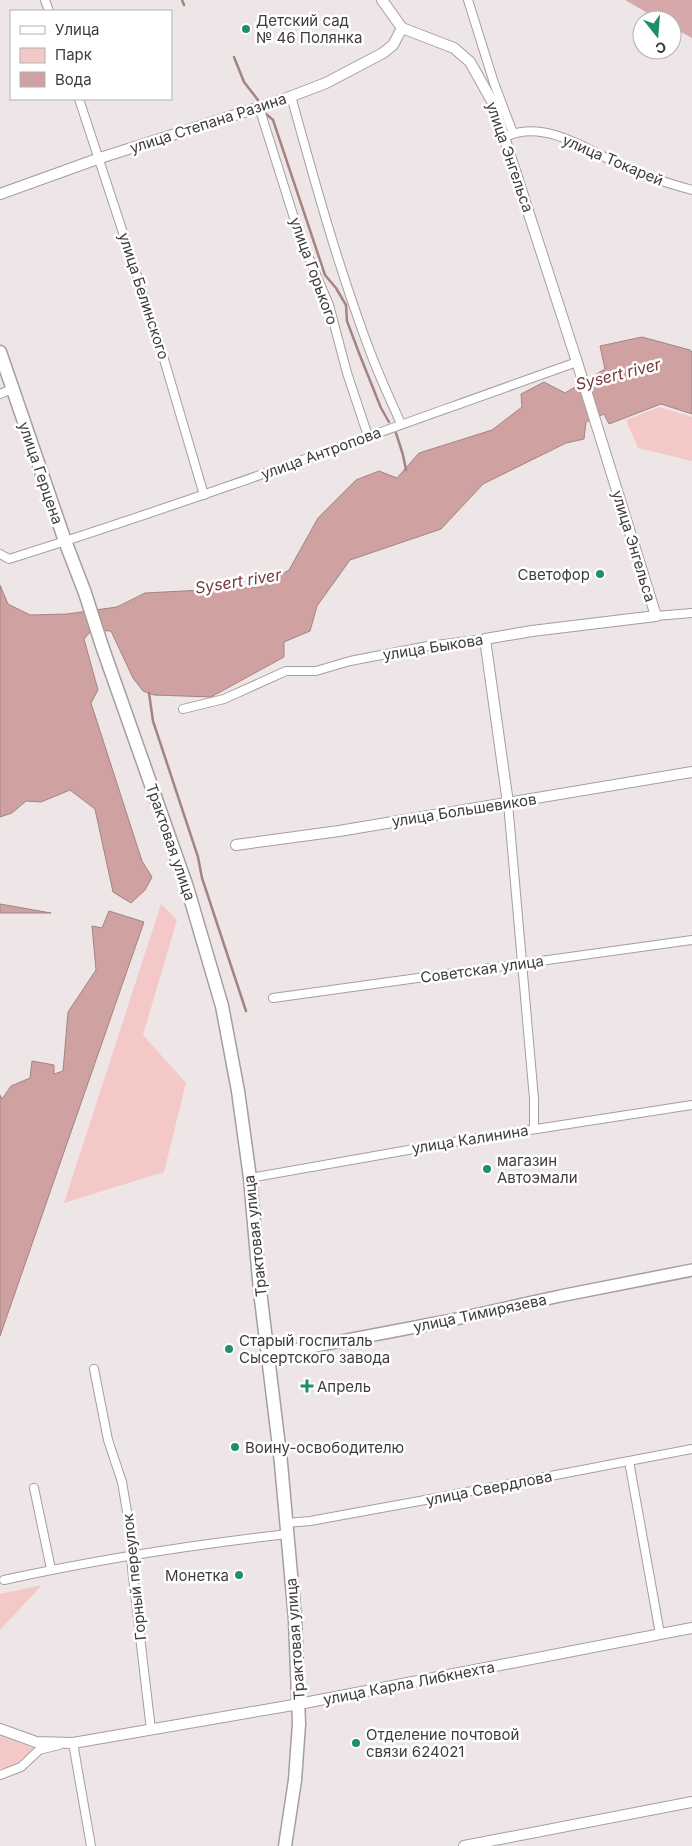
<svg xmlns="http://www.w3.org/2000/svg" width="692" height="1846" font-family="Inter,sans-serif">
<rect width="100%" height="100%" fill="#eee6e6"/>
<g fill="#f5c8c8">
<polygon points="659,407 692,417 692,461 638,448 626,420"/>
<polygon points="161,904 177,920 143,1035 186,1083 164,1172 64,1203"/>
<polygon points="42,1585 0,1630 0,1594"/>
<path d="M0,1736l33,12c-10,11 -18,19 -33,21z"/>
</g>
<polygon fill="#d7a8a9" points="625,0 692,0 692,38 672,27 672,20 660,20"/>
<g fill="#cfa1a1" stroke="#a48383">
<polygon points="642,337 690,350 692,352 692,414 661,404 609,424 604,414 586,422 584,439 566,443 483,484 441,529 350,560 317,606 310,631 284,642 284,657 211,697 154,695 143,691 133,678 111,631 92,630 84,639 98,690 91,703 142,861 152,877 145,890 131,903 113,892 95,809 70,790 41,802 26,801 12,813 0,817 0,585 8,604 30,615 67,614 117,607 145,593 260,587 289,570 318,518 356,480 379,471 397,478 419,453 492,430 522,407 521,394 544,382 565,393 605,369 600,346"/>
<polygon points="0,904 51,913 0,913"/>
<polygon points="109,911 144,922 0,1336 0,1095 2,1099 11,1086 30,1078 32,1061 54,1065 54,1074 63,1071 68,1012 96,970 92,926 102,928"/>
</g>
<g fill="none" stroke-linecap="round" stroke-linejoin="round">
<g stroke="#a48383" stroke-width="2.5">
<polyline points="182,0 184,5"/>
<polyline points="234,57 244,82 258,100"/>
<polyline points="265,113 273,120 325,275 336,288 346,305 347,321 359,353 381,408 389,422"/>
<polyline points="396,433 403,455 406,470"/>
<polyline points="149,693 153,721 198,857 202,878 246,1011"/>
</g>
<defs>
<g id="minor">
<polyline points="45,0 49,11"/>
<polyline points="468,0 494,83 513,133"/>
<path d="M291,96c24,87 48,174 80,258 9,24 20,47 30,70"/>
<polyline points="79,99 158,339 204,495"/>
<polyline points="259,107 300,237 329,305 347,373 368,436"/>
<path d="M505,137c41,-20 89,17 125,33 20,8 41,14 62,20"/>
<polyline points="0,394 12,389"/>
<path d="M0,554l9,5c191,-60 379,-130 568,-197"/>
<polyline points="656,616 692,613"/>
<polyline points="183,709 224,699 286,671 316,671 350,661 428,646 485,639"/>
<polyline points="508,803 534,1099 534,1129"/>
<polyline points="273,998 692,940"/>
<polyline points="250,1178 465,1140 692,1105"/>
<polyline points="94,1369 108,1440 122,1482 133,1547 131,1555 132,1568 151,1730"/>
<polyline points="629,1461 660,1634"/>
<polyline points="34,1488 51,1569"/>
<polyline points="286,1523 310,1521 425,1500 692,1449"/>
<path d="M4,1580c94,-21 187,-35 283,-46"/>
<polyline points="73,1743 91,1846"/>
<polyline points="0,1775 21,1767 39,1750 59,1745"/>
</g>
<g id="tertiary">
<polyline points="382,0 402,28 454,48 470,62 493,103 577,362 656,616 532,631 485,639 508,803"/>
<polyline points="0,194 100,158 279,101 326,83 383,53 393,45 402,28"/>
<polyline points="236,845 339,831 692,772"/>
<polyline points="0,1729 36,1742 73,1743 299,1704 692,1628"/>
<polyline points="464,1846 692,1802"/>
</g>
<polyline id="secondary" points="268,1355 447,1321 560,1296 692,1270"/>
<polyline id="primary" points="0,352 65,541 85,593 102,646 187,887 222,1006 238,1091 250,1178 260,1291 281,1463 295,1619 299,1724 295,1780 285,1846"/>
</defs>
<use href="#minor" stroke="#a69e9e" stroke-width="10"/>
<use href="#tertiary" stroke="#a69e9e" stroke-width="12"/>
<use href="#secondary" stroke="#a69e9e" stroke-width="14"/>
<use href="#primary" stroke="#a69e9e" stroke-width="15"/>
<use href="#minor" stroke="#fff" stroke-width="8"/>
<use href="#tertiary" stroke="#fff" stroke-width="10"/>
<use href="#secondary" stroke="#fff" stroke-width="11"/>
<use href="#primary" stroke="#fff" stroke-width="12"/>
</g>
<g fill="#1f8e6e" stroke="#fff" stroke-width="2">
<circle cx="246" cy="29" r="5"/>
<circle cx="600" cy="574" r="5"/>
<circle cx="487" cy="1169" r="5"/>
<circle cx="229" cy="1349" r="5"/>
<path d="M304.5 1378.5h5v5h5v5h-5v5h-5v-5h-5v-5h5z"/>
<circle cx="235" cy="1447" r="5"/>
<circle cx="239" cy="1575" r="5"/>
<circle cx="356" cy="1743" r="5"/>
</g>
<g text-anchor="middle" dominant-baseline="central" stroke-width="5" stroke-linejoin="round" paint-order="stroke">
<g font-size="15" fill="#3f3c3c" stroke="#fff" text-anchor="start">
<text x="256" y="20">Детский сад<tspan x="256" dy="17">№ 46 Полянка</tspan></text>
<text x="590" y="574" text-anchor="end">Светофор</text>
<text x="497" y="1160">магазин<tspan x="497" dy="17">Автоэмали</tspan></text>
<text x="239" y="1340">Старый госпиталь<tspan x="239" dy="17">Сысертского завода</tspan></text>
<text x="317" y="1386">Апрель</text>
<text x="245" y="1447">Воину-освободителю</text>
<text x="229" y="1575" text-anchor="end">Монетка</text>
<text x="366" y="1734">Отделение почтовой<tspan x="366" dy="17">связи 624021</tspan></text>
</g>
<g font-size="15" fill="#3f3c3c" stroke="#fff">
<text transform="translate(208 123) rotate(-18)">улица Степана Разина</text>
<text transform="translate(510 157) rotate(71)">улица Энгельса</text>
<text transform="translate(613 160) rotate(23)">улица Токарей</text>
<text transform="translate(314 271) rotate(70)">улица Горького</text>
<text transform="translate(144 296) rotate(72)">улица Белинского</text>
<text transform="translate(321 453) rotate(-20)">улица Антропова</text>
<text transform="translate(41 473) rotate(71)">улица Герцена</text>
<text transform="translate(634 546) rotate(73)">улица Энгельса</text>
<text transform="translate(433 647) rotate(-9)">улица Быкова</text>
<text transform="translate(464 810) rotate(-9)">улица Большевиков</text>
<text transform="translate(171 842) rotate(71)">Трактовая улица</text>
<text transform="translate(482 969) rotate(-8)">Советская улица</text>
<text transform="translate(470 1139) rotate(-9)">улица Калинина</text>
<text transform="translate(255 1236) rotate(-96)">Трактовая улица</text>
<text transform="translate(480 1313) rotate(-12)">улица Тимирязева</text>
<text transform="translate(489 1488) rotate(-11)">улица Свердлова</text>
<text transform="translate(134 1577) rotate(-96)">Горный переулок</text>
<text transform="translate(295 1639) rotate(-94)">Трактовая улица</text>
<text transform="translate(409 1683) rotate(-11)">улица Карла Либкнехта</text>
</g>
<g font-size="16" font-style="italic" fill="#75383b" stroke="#fff">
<text transform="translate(618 374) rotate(-14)">Sysert river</text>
<text transform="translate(238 581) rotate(-9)">Sysert river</text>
</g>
</g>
<rect x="10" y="10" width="162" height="90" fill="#ffffff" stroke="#b2b1b1"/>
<rect x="20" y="26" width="25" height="8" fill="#ffffff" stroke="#b2b1b1"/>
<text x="55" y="35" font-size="15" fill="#3f3c3c">Улица</text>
<rect x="20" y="48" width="25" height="15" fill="#f5c8c8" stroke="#b2b1b1"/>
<text x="55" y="60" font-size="15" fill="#3f3c3c">Парк</text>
<rect x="20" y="72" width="25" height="15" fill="#cfa1a1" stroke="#b2b1b1"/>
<text x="55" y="85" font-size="15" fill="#3f3c3c">Вода</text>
<g transform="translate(657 35) rotate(163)"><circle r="24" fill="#ffffff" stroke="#b2b1b1"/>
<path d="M0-4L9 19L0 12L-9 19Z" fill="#1f8e6e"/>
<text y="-8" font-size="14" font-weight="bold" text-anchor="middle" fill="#3f3c3c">С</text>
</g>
</svg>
